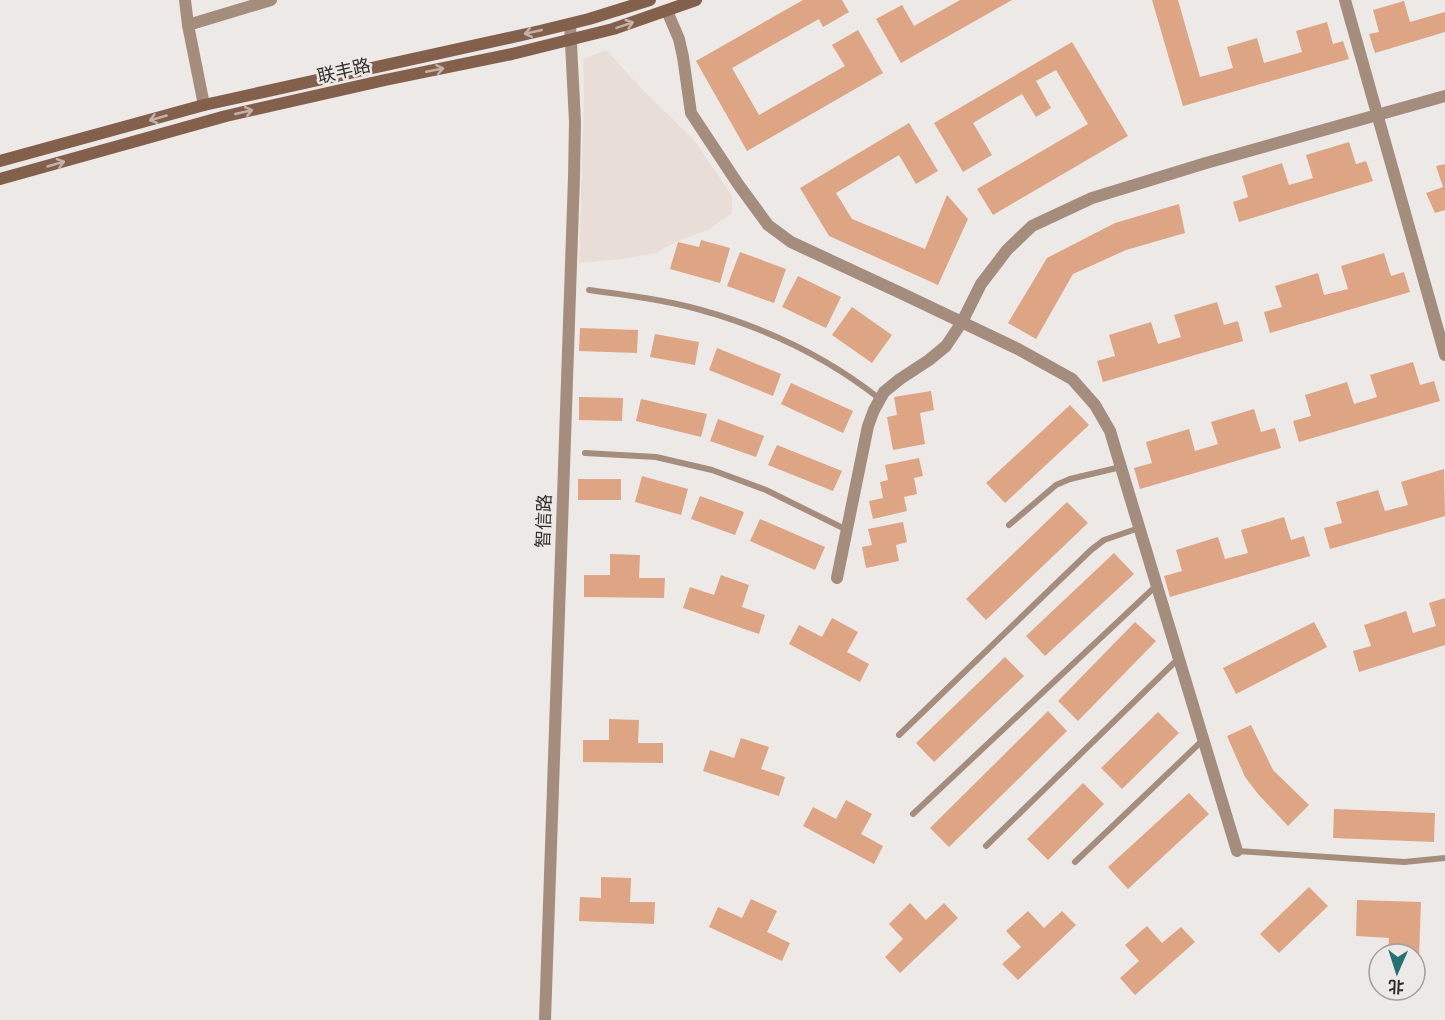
<svg xmlns="http://www.w3.org/2000/svg" width="1445" height="1020" font-family="'DM Sans','Noto Sans SC',sans-serif">
<rect width="100%" height="100%" fill="#ede9e7"/>
<polygon fill="#e9ded7" points="606,50 642,89 694,140 732,196 732,213 708,230 678,241 655,253 623,259 579,263 584,94 583,59"/>
<g fill="#dda583">
<polygon points="803,0 842,0 849,12 823,27 819,19 732,68 759,115 845,66 832,45 858,30 883,73 747,151 696,61"/>
<polygon points="960,0 1012,0 901,63 876,19 902,5 914,26"/>
<polygon points="1152,0 1178,0 1200,77 1233,68 1227,47 1257,38 1264,63 1302,52 1296,31 1327,22 1333,44 1343,41 1349,59 1183,106"/>
<polygon points="1404,1 1410,22 1445,12 1445,32 1375,53 1369,34 1379,32 1373,10"/>
<polygon points="1072,42 1128,136 993,215 977,189 1088,124 1056,70 1036,81 1051,108 1036,117 1022,94 973,123 992,155 963,172 934,123"/>
<polygon points="909,123 938,171 916,184 899,155 836,193 852,219 925,249 947,195 968,219 938,285 829,236 800,188"/>
<polygon points="1349,142 1356,164 1366,161 1373,181 1239,222 1233,202 1248,197 1242,176 1282,163 1289,185 1313,178 1306,155"/>
<polygon points="1445,164 1445,210 1435,213 1426,193 1443,187 1436,166"/>
<polygon points="1179,204 1185,233 1126,250 1073,274 1036,339 1008,323 1047,258 1115,223"/>
<polygon points="701,240 730,248 720,283 670,269 678,242 699,247"/>
<polygon points="740,252 786,269 774,303 727,286"/>
<polygon points="1384,253 1391,276 1404,272 1410,292 1270,333 1264,312 1282,307 1275,286 1318,273 1324,295 1348,289 1341,266"/>
<polygon points="798,276 841,297 826,328 782,307"/>
<polygon points="1217,302 1224,325 1238,321 1243,341 1103,382 1097,361 1115,356 1109,335 1151,322 1158,344 1181,337 1174,315"/>
<polygon points="852,307 892,335 872,363 832,335"/>
<polygon points="580,328 638,330 637,353 579,351"/>
<polygon points="655,334 699,342 695,365 650,357"/>
<polygon points="717,348 781,374 773,396 709,370"/>
<polygon points="1413,362 1420,385 1434,381 1440,401 1299,442 1293,421 1311,416 1305,395 1347,382 1354,404 1377,397 1370,375"/>
<polygon points="791,383 853,411 843,433 781,404"/>
<polygon points="931,391 934,410 920,413 925,444 893,450 887,417 897,415 894,397"/>
<polygon points="579,397 623,398 622,421 579,420"/>
<polygon points="641,399 707,414 701,437 636,421"/>
<polygon points="1070,405 1089,425 1005,503 986,483"/>
<polygon points="1254,409 1261,432 1275,428 1281,448 1140,489 1134,468 1152,463 1146,442 1189,429 1195,451 1218,444 1211,422"/>
<polygon points="718,419 764,436 756,457 710,441"/>
<polygon points="777,445 842,471 833,491 768,465"/>
<polygon points="919,458 923,476 914,478 917,494 904,497 907,511 873,519 869,501 883,498 880,482 888,480 885,465"/>
<polygon points="1444,469 1445,516 1330,549 1324,528 1342,523 1336,502 1378,490 1385,511 1408,505 1401,482"/>
<polygon points="642,476 688,489 681,515 635,502"/>
<rect x="578" y="479" width="43" height="21"/>
<polygon points="700,496 744,512 735,535 691,519"/>
<polygon points="1067,502 1088,523 986,620 966,599"/>
<polygon points="1284,517 1291,540 1304,536 1310,556 1170,597 1164,576 1182,571 1176,550 1218,537 1225,559 1248,553 1241,530"/>
<polygon points="760,519 825,547 815,570 750,541"/>
<polygon points="903,522 907,542 896,545 899,561 866,568 862,547 872,545 868,529"/>
<polygon points="1114,553 1134,574 1045,656 1026,636"/>
<polygon points="610,554 640,555 639,578 665,578 664,598 584,597 584,575 610,575"/>
<polygon points="721,575 749,585 742,607 765,615 759,634 683,608 690,587 714,595"/>
<polygon points="1445,598 1445,645 1359,672 1353,651 1371,646 1364,625 1406,611 1413,633 1436,626 1429,603"/>
<polygon points="832,618 858,632 847,652 869,664 860,682 789,644 799,625 822,637"/>
<polygon points="1135,622 1156,641 1078,721 1058,701"/>
<polygon points="1314,622 1327,647 1236,694 1223,668"/>
<polygon points="1005,657 1024,676 934,762 916,743"/>
<polygon points="1048,711 1067,731 949,847 930,828"/>
<polygon points="1158,712 1179,733 1122,789 1101,768"/>
<polygon points="609,719 639,720 638,743 663,743 663,763 583,762 583,740 609,740"/>
<polygon points="1251,725 1273,770 1309,805 1288,826 1258,794 1245,777 1227,736"/>
<polygon points="741,738 769,747 761,769 785,777 779,796 703,771 710,750 734,758"/>
<polygon points="1083,783 1104,804 1048,860 1027,839"/>
<polygon points="1189,793 1209,814 1128,889 1108,867"/>
<polygon points="846,800 872,814 861,834 883,846 874,864 803,826 813,807 836,819"/>
<polygon points="1334,809 1435,813 1434,842 1333,838"/>
<polygon points="601,877 631,878 630,902 655,902 654,924 579,921 580,897 601,898"/>
<polygon points="1309,887 1328,906 1279,953 1260,934"/>
<polygon points="751,899 777,911 767,932 790,943 782,961 709,927 718,907 742,918"/>
<polygon points="1357,900 1421,902 1419,957 1415,957 1415,954 1388,954 1389,938 1356,936"/>
<polygon points="910,903 926,920 944,903 958,918 900,973 885,957 903,939 889,924"/>
<polygon points="1028,911 1044,928 1062,911 1076,925 1018,980 1002,964 1021,947 1006,931"/>
<polygon points="1147,926 1162,943 1181,927 1195,942 1135,995 1120,978 1139,961 1125,945"/>
</g>
<g fill="none" stroke-linecap="round" stroke-linejoin="round">
<g stroke="#a58d7e" stroke-width="6">
<path d="M589,290c37,5 76,10 112,20 65,18 126,47 179,89"/>
<polyline points="585,453 656,457 712,470 766,490 847,530"/>
<polyline points="1009,525 1056,485 1070,479 1121,467"/>
<polyline points="899,735 1091,550 1104,540 1139,528"/>
<polyline points="913,814 1157,585"/>
<polyline points="986,846 1179,658"/>
<polyline points="1237,851 1404,862 1445,858"/>
<polyline points="1075,862 1203,740"/>
</g>
<g stroke="#a58d7e" stroke-width="12">
<polyline points="185,0 188,25"/>
<polyline points="1345,0 1445,355"/>
<polyline points="667,11 679,39 683,57 691,113 738,184 768,225 791,242 905,295 1018,349 1072,379 1095,405 1110,431 1237,851"/>
<polyline points="204,105 188,25 271,0"/>
<polyline points="837,578 868,426 874,410 884,392 900,379 929,360 946,346 962,322 981,284 1007,250 1032,226 1092,198 1206,163 1445,96"/>
</g>
<polyline stroke="#a58d7e" stroke-width="12" points="545,1020 574,177 575,122 570,24"/>
<g stroke="#83604b" stroke-width="12">
<polyline points="0,161 204,105 540,31 589,19 650,0"/>
<polyline points="0,179 226,116 385,80 512,54 613,29 696,0"/>
</g>
</g>
<defs><path id="oneway-shaft" d="M-6 0H5M1.5-3L5.5 0L1.5 3" fill="none" stroke-width="1.6" stroke-linecap="round" stroke-linejoin="round" transform="scale(1.5)"/></defs>
<g stroke="#c3b2a9">
<use href="#oneway-shaft" transform="translate(625 25) rotate(-19)"/>
<use href="#oneway-shaft" transform="translate(533 32) rotate(167)"/>
<use href="#oneway-shaft" transform="translate(435 70) rotate(-11)"/>
<use href="#oneway-shaft" transform="translate(244 112) rotate(-13)"/>
<use href="#oneway-shaft" transform="translate(158 118) rotate(164)"/>
<use href="#oneway-shaft" transform="translate(56 164) rotate(-16)"/>
</g>
<g text-anchor="middle" dominant-baseline="central" stroke-width="5" stroke-linejoin="round" paint-order="stroke">
<g font-size="18" fill="#2e2d2c" stroke="#ede9e7">
<text transform="translate(344 71) rotate(-13)">联丰路</text>
<text transform="translate(544 521) rotate(-88)">智信路</text>
</g>
</g>
<g transform="translate(1397 972) rotate(183)"><circle r="28" fill="#ede9e7" stroke="#a19e9c" stroke-width="1.5"/>
<path d="M0-4.5L10 22L0 15L-10 22Z" fill="#257075"/>
<text y="-9" font-size="16" font-weight="bold" text-anchor="middle" fill="#2e2d2c">北</text>
</g>
</svg>
